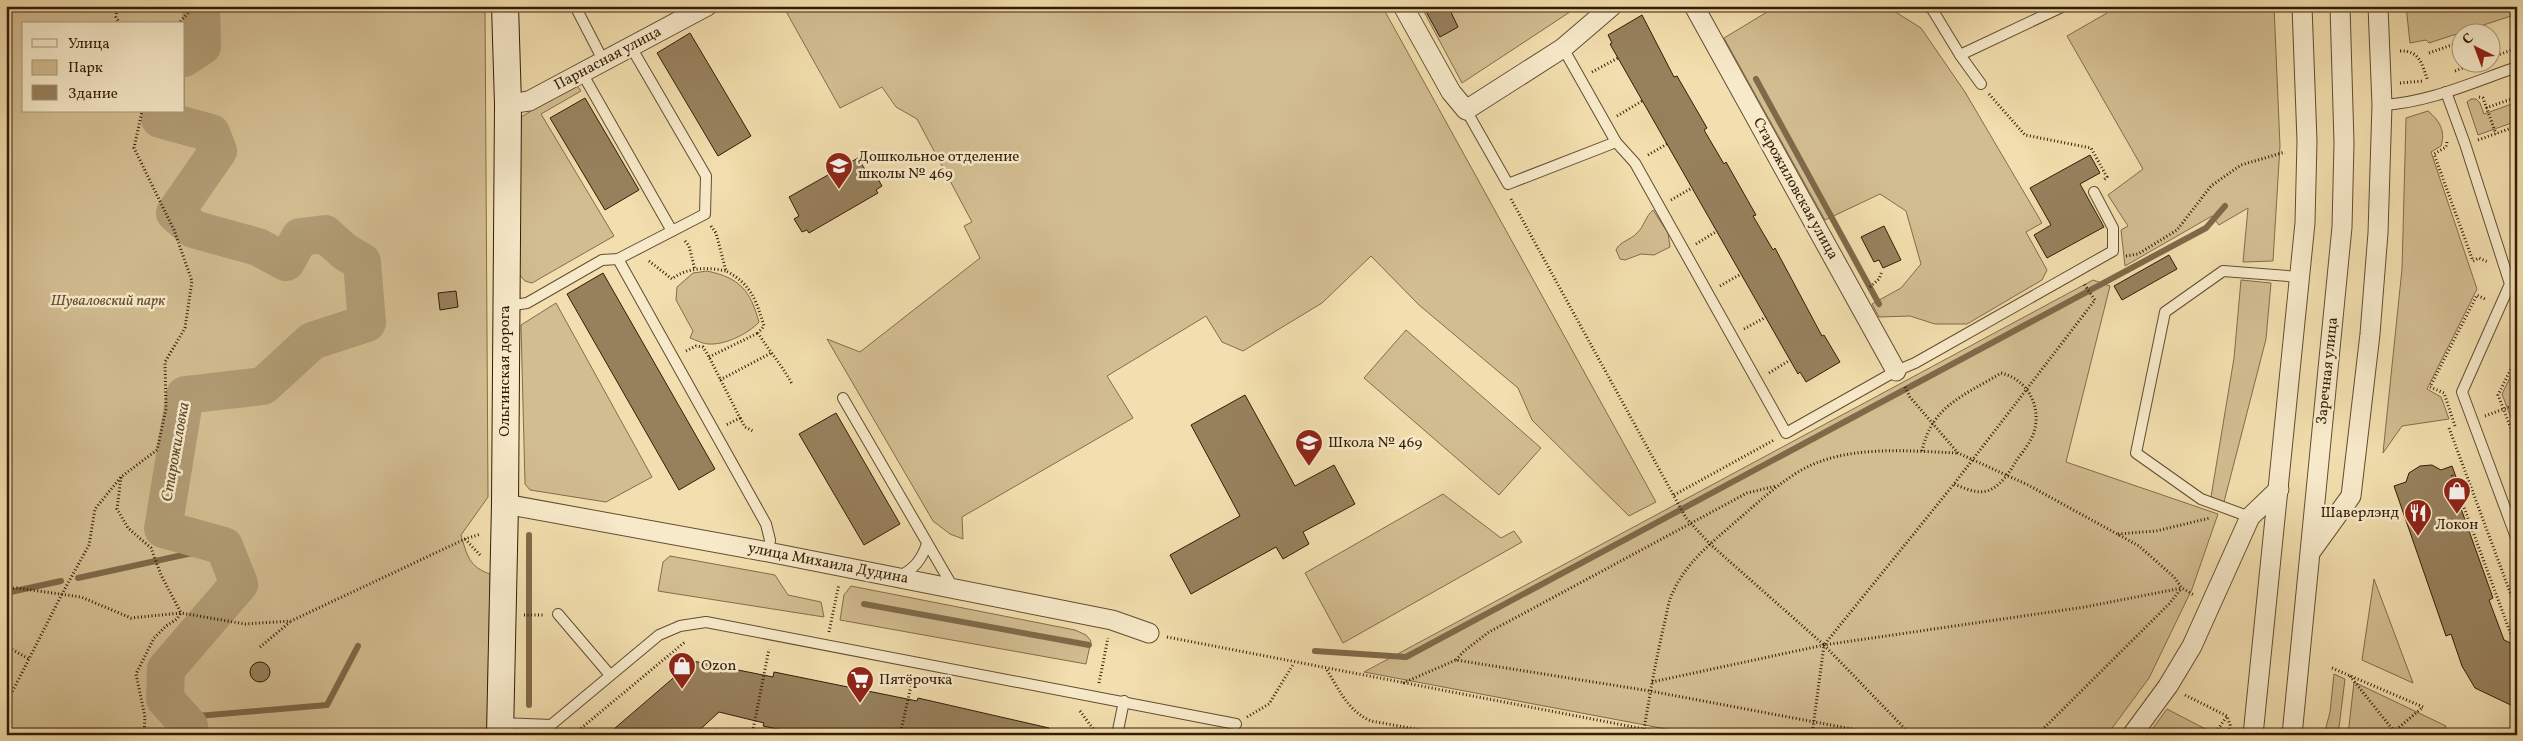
<svg xmlns="http://www.w3.org/2000/svg" width="2523" height="741" font-family="Vollkorn,serif">
<rect width="100%" height="100%" fill="#f2deae"/>
<filter id="stains"><feTurbulence type="fractalNoise" baseFrequency=".004" numOctaves="4"/><feColorMatrix values="0 0 0 0 .2 0 0 0 0 .09 0 0 0 0 .02 0 0 0 .5 -.17"/></filter>
<radialGradient id="worn" r=".72"><stop offset=".6" stop-color="#630" stop-opacity="0"/><stop offset="1" stop-color="#630" stop-opacity=".3"/></radialGradient>
<g fill="#d2bd91" stroke="#836c4c" fill-rule="evenodd">
<path d="M6,6h479l3,491 -27,38c6,20 8,32 29,39l-3,161h-481zM24,24h160v87h-160z"/>
<polygon points="783,6 1382,6 1656,502 1629,516 1532,420 1518,388 1419,305 1371,256 1322,303 1243,351 1222,342 1206,316 1107,376 1133,418 962,517 963,539 950,534 933,521 827,339 860,352 980,258 964,226 972,222 917,119 896,107 882,87 840,108"/>
<polygon points="1421,6 1579,6 1462,83"/>
<polygon points="1777,6 1886,6 1921,28 1965,92 2042,223 2026,232 2047,270 2042,280 1967,324 1935,324 1910,316 1879,317 1872,304 1901,288 1921,264 1906,211 1880,194 1825,220 1724,38"/>
<polygon points="2104,6 2274,6 2280,146 2273,261 2243,262 2248,208 2219,225 2212,216 2125,266 2121,230 2128,226 2108,195 2143,169 2067,36 2107,13"/>
<polygon points="2406,6 2517,6 2517,14 2429,43 2426,40 2410,43"/>
<polygon points="576,84 581,91 541,114 614,236 532,283 525,281 517,272 521,117"/>
<polygon points="2471,99 2476,99 2480,103 2484,114 2517,102 2517,121 2478,135 2467,102"/>
<path d="M2428,111c11,9 18,20 13,35l-10,6 46,137 -50,100 14,8 8,22 -47,7 -19,27 19,-184 4,-151z"/>
<path d="M1653,210l15,23 2,14 -16,8 -13,-1 -16,6 -5,-1 -4,-9c4,-9 15,-10 21,-17 7,-6 8,-16 16,-23z"/>
<path d="M707,271c33,7 43,19 52,51 -11,12 -34,23 -50,22 -6,0 -13,-4 -19,-6l3,-7 -17,-31 1,-13 16,-14z"/>
<polygon points="2093,280 2110,286 2066,462 2218,514 2192,589 2149,678 2107,735 1698,735 1364,672"/>
<polygon points="2241,280 2271,283 2266,339 2224,502 2211,497 2234,358"/>
<polygon points="556,303 652,477 606,502 530,490 525,484 521,325"/>
<polygon points="1406,330 1541,448 1499,495 1364,378"/>
<polygon points="2517,363 2517,434 2502,394"/>
<polygon points="1443,494 1501,538 1514,531 1522,542 1343,643 1305,573"/>
<polygon points="670,556 775,575 788,595 821,602 824,617 658,591 663,562"/>
<polygon points="2374,579 2413,683 2362,660"/>
<polygon points="851,586 1075,630 1086,635 1091,641 1086,664 840,620 844,595"/>
<polygon points="2334,674 2345,679 2338,735 2324,735 2330,712"/>
<polygon points="2354,682 2446,726 2443,732 2450,735 2348,735"/>
<polygon points="2167,709 2217,735 2148,735"/>
</g>
<g fill="none" stroke-linecap="round" stroke-linejoin="round">
<g stroke="#7f6949" stroke-width="6">
<polyline points="1756,79 1879,304"/>
<polyline points="78,578 224,546"/>
<polyline points="6,593 61,581"/>
<polyline points="864,604 1089,645"/>
<polyline points="1315,651 1406,657 2206,228 2225,206"/>
<polyline points="529,705 529,535"/>
<polyline points="189,726 198,716 327,705 358,646"/>
</g>
<g stroke="#b19c75" stroke-width="38">
<polyline points="184,58 202,46 201,6"/>
<polyline points="164,111 160,119 211,133 218,151 175,213 193,229 258,247 286,262 300,237 325,234 345,252 362,262 367,323 312,341 263,386 185,395 163,529 224,546 239,584 166,669 165,699 189,726 190,735"/>
</g>
</g>
<g fill="#97815d" stroke="#341c06">
<polygon points="1423,6 1448,6 1458,27 1440,37"/>
<polygon points="1642,15 1674,77 1677,76 1707,128 1704,130 1724,164 1726,162 1756,215 1753,216 1773,250 1775,248 1822,336 1824,335 1840,362 1806,382 1800,372 1798,374 1610,44 1612,43 1608,35"/>
<polygon points="690,33 751,136 718,156 657,53"/>
<polygon points="585,98 639,190 605,210 550,118"/>
<polygon points="2090,155 2100,173 2080,184 2104,227 2047,258 2034,235 2051,225 2030,188"/>
<polygon points="858,158 869,176 874,172 882,186 876,190 878,193 809,233 807,230 802,232 794,219 799,216 789,197"/>
<polygon points="1884,226 1901,260 1883,268 1879,260 1874,262 1861,237"/>
<polygon points="2169,255 2177,269 2122,300 2114,286"/>
<polygon points="603,273 715,469 679,490 567,294"/>
<polygon points="456,291 458,307 440,310 438,293"/>
<polygon points="1245,395 1295,486 1334,465 1355,504 1303,532 1309,544 1283,559 1276,547 1191,594 1170,555 1240,516 1191,425"/>
<polygon points="836,413 900,524 864,545 799,434"/>
<polygon points="2432,465 2441,470 2452,466 2460,488 2454,489 2493,598 2489,600 2504,640 2517,646 2517,708 2475,688 2462,666 2451,634 2446,636 2394,486 2406,482 2409,473 2420,466"/>
<polygon points="693,661 773,677 774,672 917,701 918,698 1049,728 1049,735 807,735 763,726 764,723 719,712 694,735 607,735"/>
<circle cx="260" cy="672" r="10"/>
</g>
<g fill="none" stroke-linecap="round" stroke-linejoin="round">
<defs>
<g id="lane">
<polyline points="575,6 604,62"/>
<polyline points="1927,6 1932,9 1960,55 2064,6"/>
<polyline points="1960,55 1981,84"/>
<polyline points="582,73 672,231"/>
<polyline points="2446,92 2465,144 2510,284 2462,392 2517,540"/>
<path d="M2382,105c46,-2 91,-23 135,-38"/>
<polyline points="1466,110 1508,184 1616,142 1563,48"/>
<polyline points="1616,142 1635,163 1786,433 1896,371 1915,363 2113,251 2113,228 2094,192"/>
<polyline points="618,259 766,524 770,540 768,552"/>
<polyline points="507,306 527,303 602,260 618,259 705,214 706,176 631,47"/>
<polyline points="843,398 954,589"/>
<polyline points="2250,517 2201,499 2136,453 2165,312 2223,271 2300,277"/>
<path d="M898,577c16,-8 23,-16 29,-33"/>
<polyline points="558,614 610,675"/>
<polyline points="502,723 551,725 659,635 680,626 706,622 1236,724"/>
<polyline points="1117,735 1124,701"/>
</g>
<g id="street">
<polyline points="1403,6 1451,92 1466,110 1563,48 1612,6"/>
<polyline points="1694,6 1896,371"/>
<polyline points="508,104 529,101 707,6"/>
<polyline points="505,504 768,552 1112,620 1149,633"/>
<polyline points="2312,550 2351,496 2370,334 2378,233 2382,105 2378,6"/>
<polyline points="2132,735 2168,686 2192,646 2250,517 2279,489"/>
<polyline points="2253,735 2305,223 2307,141 2302,6"/>
<polyline points="2292,735 2342,227 2344,143 2340,6"/>
</g>
<polyline id="secondary" points="500,735 505,504 508,104 505,6"/>
</defs>
<use href="#lane" stroke="#644c30" stroke-width="12"/>
<use href="#street" stroke="#644c30" stroke-width="21"/>
<use href="#secondary" stroke="#341c06" stroke-width="28"/>
<g stroke="#341c06" stroke-width="3" stroke-dasharray="1 2.5" stroke-linecap="butt">
<polyline points="117,6 116,17 120,24"/>
<polyline points="178,24 194,6"/>
<polyline points="2488,32 2489,32"/>
<path d="M2400,51c20,-1 22,14 28,30"/>
<polyline points="2429,53 2460,42"/>
<polyline points="2490,58 2517,48"/>
<polyline points="2455,71 2478,62"/>
<polyline points="1592,72 1618,58"/>
<polyline points="2400,83 2423,81"/>
<polyline points="1989,94 2025,135 2091,148 2107,177 2103,181"/>
<polyline points="2479,97 2483,98 2496,134"/>
<polyline points="2486,108 2517,97"/>
<polyline points="1617,116 1642,101"/>
<polyline points="2478,140 2517,126"/>
<polyline points="2447,142 2446,147 2434,154 2473,261 2479,258 2488,262"/>
<polyline points="1648,155 1667,144"/>
<polyline points="1511,199 1686,518 1710,544 1824,645 1954,484 2095,300 2084,284"/>
<polyline points="1671,200 1692,188"/>
<path d="M711,226l5,7 10,38c25,13 30,29 38,55l-6,7c11,18 24,32 34,51"/>
<polyline points="685,241 689,246 695,270"/>
<polyline points="1696,244 1717,231"/>
<polyline points="2126,256 2138,254 2177,230 2211,186 2241,165 2285,152"/>
<path d="M649,261l23,18c15,-12 36,-12 54,-8"/>
<polyline points="1720,286 1741,274"/>
<polyline points="1870,287 1879,279 1882,271"/>
<polyline points="1744,329 1766,317"/>
<polyline points="686,351 696,346 703,347 709,357 740,418 726,425"/>
<polyline points="709,357 758,333"/>
<polyline points="2517,357 2498,395 2517,444"/>
<polyline points="1769,373 1790,360"/>
<polyline points="720,380 771,353"/>
<polyline points="1905,387 1910,397 1958,453 2028,485 2139,546 2174,577 2182,588 2194,595"/>
<polyline points="2485,416 2517,404"/>
<polyline points="740,418 745,427 753,431"/>
<polyline points="2455,426 2444,393 2430,387 2477,295 2487,300"/>
<polyline points="2449,428 2517,611"/>
<path d="M1922,451c10,-46 42,-55 79,-78 26,6 41,33 33,59 -3,10 -12,21 -18,29 -6,11 -16,26 -29,30 -11,3 -23,-3 -33,-7"/>
<polyline points="2452,475 2513,640 2517,642"/>
<polyline points="121,477 117,509 128,528 151,548 161,575 181,613 177,619 166,626 154,638 136,674 145,717 144,735"/>
<polyline points="1674,495 1774,440"/>
<polyline points="2118,534 2156,531 2210,518"/>
<polyline points="465,539 480,555"/>
<polyline points="6,589 17,588 81,597 131,618 181,613 245,624 291,621 465,539 481,534"/>
<polyline points="524,615 543,615"/>
<polyline points="829,632 839,584"/>
<polyline points="1167,637 1675,735"/>
<polyline points="6,646 29,659"/>
<polyline points="260,647 290,622"/>
<polyline points="1456,660 1464,651 1489,632 1747,493 1776,486"/>
<polyline points="2332,668 2423,707 2390,735"/>
<path d="M1327,670c12,20 22,42 44,51l78,14"/>
<polyline points="2350,676 2397,735"/>
<polyline points="1652,682 1824,645 2085,607 2182,588"/>
<polyline points="1099,683 1108,638"/>
<polyline points="1403,683 1456,660 1650,691 1884,735"/>
<polyline points="2185,695 2227,716 2230,725 2229,735"/>
<polyline points="6,704 62,594 89,545 95,509 121,477 157,450 166,409 165,362 185,328 192,281 174,230 134,148 142,111"/>
<polyline points="1080,711 1094,730 1103,732"/>
<polyline points="1247,717 1269,704 1294,663"/>
<path d="M1644,729c6,-35 12,-70 20,-104 3,-11 4,-24 9,-33 13,-29 37,-48 60,-68 21,-18 41,-37 65,-52 46,-28 108,-21 160,-19"/>
<polyline points="573,735 686,641"/>
<polyline points="710,735 716,730 740,735"/>
<polyline points="752,735 769,649"/>
<polyline points="900,735 913,677"/>
<polyline points="1181,735 1188,730"/>
<polyline points="1812,735 1824,645 1911,735"/>
<polyline points="2037,735 2169,604 2181,589"/>
<polyline points="2214,735 2227,716"/>
</g>
<use href="#lane" stroke="#f7eaca" stroke-width="10"/>
<use href="#street" stroke="#f7eaca" stroke-width="19"/>
<use href="#secondary" stroke="#f7eaca" stroke-width="26"/>
</g>
<defs>
<symbol id="school-pin" viewBox="-11 -11 22 30"><path d="M0 17L-7.5 6A9.5 9.5 0 1 1 7.5 6Z" fill="#8f2418" stroke="#f7eaca"/><path d="M0-5L7-2L0 1L-7-2ZM-4 1L0 2.5L4 1V4Q0 6-4 4Z" fill="#fff"/></symbol>
<symbol id="shop-pin" viewBox="-11 -11 22 30"><path d="M0 17L-7.5 6A9.5 9.5 0 1 1 7.5 6Z" fill="#8f2418" stroke="#f7eaca"/><path d="M-5-2.5h2.3a2.7 3.5 0 0 1 5.4 0H5L5.5 6h-11ZM-1.5-2.5h3a1.5 2.3 0 0 0-3 0Z" fill="#fff"/></symbol>
<symbol id="restaurant-pin" viewBox="-11 -11 22 30"><path d="M0 17L-7.5 6A9.5 9.5 0 1 1 7.5 6Z" fill="#8f2418" stroke="#f7eaca"/><path d="M-5-6h1v4h1v-4h1v4h1v-4h1v5L-1.5 .5V6h-2V.5L-5-1ZM5-6V6H3V1.5H1.5Q1.5-4 5-6Z" fill="#fff"/></symbol>
<symbol id="supermarket-pin" viewBox="-11 -11 22 30"><path d="M0 17L-7.5 6A9.5 9.5 0 1 1 7.5 6Z" fill="#8f2418" stroke="#f7eaca"/><path d="M-6-5.5h2.5l.6 2H6L4.5 2H-2.5L-4.4-4H-6ZM-1.5 3.2a1.3 1.3 0 1 0 .1 0ZM3 3.2a1.3 1.3 0 1 0 .1 0Z" fill="#fff"/></symbol>
</defs>
<g fill-rule="evenodd">
<use href="#school-pin" x="823" y="150" width="32" height="43"/>
<use href="#school-pin" x="1293" y="427" width="32" height="43"/>
<use href="#shop-pin" x="2441" y="475" width="32" height="43"/>
<use href="#restaurant-pin" x="2402" y="497" width="32" height="43"/>
<use href="#shop-pin" x="666" y="650" width="32" height="43"/>
<use href="#supermarket-pin" x="844" y="664" width="32" height="43"/>
</g>
<g text-anchor="middle" dominant-baseline="central" stroke-width="5" stroke-linejoin="round" paint-order="stroke">
<g font-size="15" fill="#341c06" stroke="#f7eaca">
<text transform="translate(608 59) rotate(-28)">Парнасная улица</text>
<text transform="translate(1795 189) rotate(61)">Старожиловская улица</text>
<text transform="translate(505 371) rotate(-90)">Ольгинская дорога</text>
<text transform="translate(2328 371) rotate(-84)">Заречная улица</text>
<text transform="translate(828 564) rotate(11)">улица Михаила Дудина</text>
</g>
<g font-size="15" fill="#341c06" stroke="#f7eaca" text-anchor="start">
<text x="858" y="157">Дошкольное отделение<tspan x="858" dy="17">школы № 469</tspan></text>
<text x="1328" y="443">Школа № 469</text>
<text x="2399" y="513" text-anchor="end">Шаверлэнд</text>
<text x="2457" y="525" text-anchor="middle">Локон</text>
<text x="701" y="666">Ozon</text>
<text x="879" y="680">Пятёрочка</text>
</g>
<g font-size="15" font-style="italic" fill="#634c30" stroke="#f7eaca">
<text x="108" y="301">Шуваловский парк</text>
</g>
<g font-size="16" font-style="italic" fill="#60492d" stroke="#f7eaca">
<text transform="translate(176 452) rotate(-80)">Старожиловка</text>
</g>
</g>
<rect width="2523" height="741" fill="none" stroke="#f2deae" stroke-width="25"/>
<rect x="8" y="8" width="2508" height="726" fill="none" stroke="#341c06" stroke-width="2.5"/>
<rect x="12" y="12" width="2498" height="716" fill="none" stroke="#341c06"/>
<rect x="22" y="22" width="162" height="90" fill="#f7eaca" stroke="#a9987c"/>
<rect x="32" y="39" width="25" height="8" fill="#f7eaca" stroke="#a9987c"/>
<text x="68" y="48" font-size="15" fill="#341c06">Улица</text>
<rect x="32" y="60" width="25" height="15" fill="#d2bd91" stroke="#a9987c"/>
<text x="68" y="72" font-size="15" fill="#341c06">Парк</text>
<rect x="32" y="85" width="25" height="15" fill="#97815d" stroke="#a9987c"/>
<text x="68" y="98" font-size="15" fill="#341c06">Здание</text>
<g transform="translate(2476 48) rotate(318)"><circle r="24" fill="#f7eaca" stroke="#a9987c"/>
<path d="M0-4L9 19L0 12L-9 19Z" fill="#8f2418"/>
<text y="-8" font-size="14" font-weight="bold" text-anchor="middle" fill="#341c06">С</text>
</g>
<rect width="100%" height="100%" filter="url(#stains)"/>
<rect width="100%" height="100%" fill="url(#worn)"/>
</svg>
